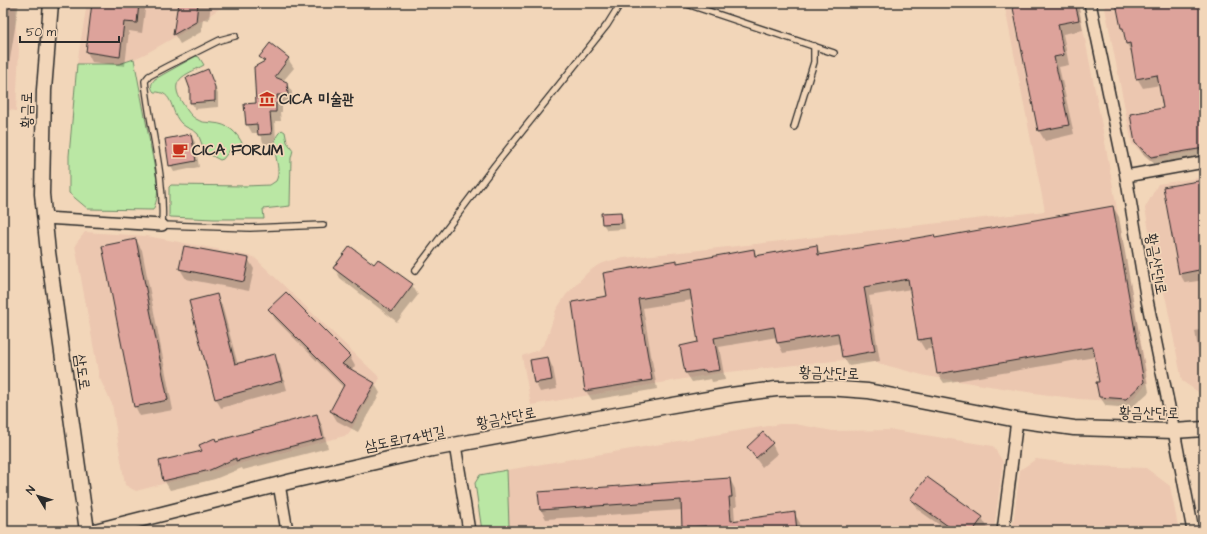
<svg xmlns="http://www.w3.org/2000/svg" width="1207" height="534" font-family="'Architects Daughter','Poor Story',sans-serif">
<rect width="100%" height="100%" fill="#f2d6b9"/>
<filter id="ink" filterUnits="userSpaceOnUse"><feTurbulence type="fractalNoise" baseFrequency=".025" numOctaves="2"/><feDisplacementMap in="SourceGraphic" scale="8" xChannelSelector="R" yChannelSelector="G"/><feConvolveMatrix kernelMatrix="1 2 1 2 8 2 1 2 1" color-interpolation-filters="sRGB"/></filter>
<g filter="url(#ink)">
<g fill="#ecc7b0">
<polygon points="3,3 17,3 15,21 19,49 16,111 3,109"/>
<polygon points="87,3 228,3 189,29 147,53 134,59 119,64 77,64"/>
<polygon points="1004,3 1078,3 1103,131 1148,382 1130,402 1079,399 1034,393 926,376 874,362 844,360 719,373 531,405 522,356 538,350 543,345 547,338 556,310 566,295 587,273 598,265 609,261 624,258 747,245 1045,211"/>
<polygon points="1104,3 1204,3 1204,150 1151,160 1132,144"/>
<polygon points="1204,177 1204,396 1182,381 1166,300 1154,259 1145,208 1158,184"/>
<polygon points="85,232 147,236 216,249 254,257 380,378 348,435 136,491 125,485 112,404 99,377 75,245"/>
<polygon points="780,424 795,424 833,431 894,430 993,446 1003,462 994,531 513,531 509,526 507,470"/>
<polygon points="1036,459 1093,466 1146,468 1170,486 1179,531 1012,531 1020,470"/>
</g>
<g fill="#bae7a4" stroke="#728968">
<path d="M196,56l3,1 5,8c-20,11 -37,14 -21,39 4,6 8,13 15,16 5,3 9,2 15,3 15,1 24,9 30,22l-2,6 -11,-1 -7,9 -3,1 -15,-8 -7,-18c-4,-5 -11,-5 -16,-10 -13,-12 -7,-33 -28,-32 -4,-4 -3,-9 1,-13z"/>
<path d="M134,59l23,121c1,12 1,19 -4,30l-65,-1 -19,-16v-37l8,-92h42z"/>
<path d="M282,130l3,2 2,10 6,8 -2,8 -1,48 -27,3 1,10h-50l-43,-2 -2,-1v-29l2,-2 74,1 25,-1 6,-4c8,-15 -11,-38 6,-51z"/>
<polygon points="507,470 509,526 513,531 482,531 475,483 480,475"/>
</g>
<g fill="#0003">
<polygon points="3,3 19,3 7,78 3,77"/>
<polygon points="93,3 146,3 142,33 129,31 125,66 92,62 87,52"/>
<polygon points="179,3 211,3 209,20 203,19 201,32 180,44 174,34"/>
<polygon points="212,3 231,3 230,5"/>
<polygon points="1014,3 1078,3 1083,30 1063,34 1069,65 1059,67 1074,134 1045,141 1039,131"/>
<polygon points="1118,3 1204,3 1204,158 1158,167 1142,153 1136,143 1164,109 1160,85 1143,88 1137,78 1132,54 1127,44 1125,32 1122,28"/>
<polygon points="261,58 288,59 294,68 283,81 286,83 292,92 292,103 282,104 282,112 280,112 281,121 275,121 276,143 264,144 259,133 252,133 247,124 257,104 264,63"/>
<polygon points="208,70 218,94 218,107 195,109 191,102"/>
<polygon points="191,136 195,142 199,167 174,172 170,165"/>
<polygon points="1204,181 1204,280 1185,283 1180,274"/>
<polygon points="1113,207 1119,217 1149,392 1131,408 1106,406 1100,397 1100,383 1095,357 944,383 938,374 934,348 925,350 919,340 911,289 869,296 880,361 849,366 843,357 841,343 783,353 778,343 777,337 719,347 725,380 712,382 711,379 692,382 686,373 700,343 692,300 643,308 657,389 592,400 586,391 608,297 676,261 678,264 754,250 757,256 816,246 822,256 935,239"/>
<polygon points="620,213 624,219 625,229 607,230 603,224"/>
<polygon points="136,240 142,250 173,410 140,416 135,406"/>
<polygon points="185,247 248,259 254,269 249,291 186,279 180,269"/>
<polygon points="374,265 412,285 418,295 397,322 340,278 335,268"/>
<polygon points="286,293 350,357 355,366 351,370 374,383 380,393 358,432 337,421 331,411 344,388 275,319 270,310"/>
<polygon points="216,295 222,305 238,365 274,355 280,365 287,390 221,408 216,399"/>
<polygon points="1204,329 1204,368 1200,361 1195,331"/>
<polygon points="548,358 553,368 557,389 540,392 535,382"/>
<polygon points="316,416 322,425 328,448 243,470 242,468 215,479 170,490 164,480 216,442"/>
<polygon points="772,444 777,454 762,467 754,456 748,447"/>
<polygon points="730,479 735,489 737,507 734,507 735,522 794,513 800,523 801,531 686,531 683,527 682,510 546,519 541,510"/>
<polygon points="912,499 982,518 988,528 985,531 948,531 917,509"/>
</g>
<g fill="#dda39b" stroke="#2b2b2b">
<polygon points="92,3 139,3 137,23 124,22 120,57 86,52"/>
<polygon points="179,3 198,3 196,22 173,35 177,9 178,9"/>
<polygon points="1012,3 1075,3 1079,20 1058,24 1064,55 1054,57 1069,125 1038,131"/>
<polygon points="1116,3 1204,3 1204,148 1151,157 1135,143 1130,114 1163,108 1157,75 1136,79 1130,43 1126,44 1123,28 1121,28"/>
<polygon points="270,43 289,58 275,77 287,82 288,95 277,95 278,103 276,103 276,112 270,112 272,134 258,135 257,124 246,125 244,104 256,103 254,67 265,61 259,57"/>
<polygon points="208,69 215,87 215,101 190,103 190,89 186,78"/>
<polygon points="191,134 196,161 169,166 165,139"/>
<polygon points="1204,180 1204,269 1179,274 1163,187"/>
<polygon points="1113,206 1144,382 1126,399 1099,397 1096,382 1099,382 1093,347 937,374 931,338 918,340 908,279 864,287 875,351 842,357 838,333 777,343 774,327 714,338 720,370 706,372 705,370 685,373 680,346 698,342 690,290 638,299 652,380 585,391 572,302 607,296 603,273 677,260 677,263 754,249 755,256 817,245 818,255 934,235 935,238"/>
<polygon points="621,212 622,223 602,224 601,213"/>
<polygon points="136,239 168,400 134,407 102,246"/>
<polygon points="184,246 249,258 244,282 179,269"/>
<polygon points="350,246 374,264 378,259 413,284 392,312 333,268"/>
<polygon points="286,292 350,356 342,364 375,383 352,423 330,411 344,385 268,309"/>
<polygon points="217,294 235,364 275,354 282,381 215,399 189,301"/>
<polygon points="548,357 552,380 534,383 530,360"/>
<polygon points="317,414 323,438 236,461 236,458 210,470 163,481 159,461 202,451 199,445 215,438 216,441"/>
<polygon points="763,432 773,443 756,458 747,447"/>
<polygon points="927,477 983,517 973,531 955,531 910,499"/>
<polygon points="730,478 732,497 729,497 731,521 795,512 797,531 707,531 706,526 682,527 681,500 540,510 538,492"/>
</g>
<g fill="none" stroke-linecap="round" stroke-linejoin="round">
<defs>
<g id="service">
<polyline points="684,3 834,53"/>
<path d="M235,36l-15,4 -52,26 -19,10 -4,5c5,49 20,94 17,144l88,3 73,-3"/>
<polyline points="794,127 814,62 814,46"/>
<polyline points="415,271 495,165 607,25 617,9 619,3"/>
</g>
<g id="minor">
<polyline points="1090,3 1126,176 1146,295 1174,431 1193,531"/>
<polyline points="1126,176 1204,162"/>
<polyline points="44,218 162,225"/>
<polyline points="455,445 469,531"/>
<polyline points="279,484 287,531"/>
<polyline points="1003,531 1017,420"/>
</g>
<g id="tertiary">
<polyline points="51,3 44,90 42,194 48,252 87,531"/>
<polyline points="95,531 292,481 432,449 604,417 731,395 776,389 827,388 868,391 1017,420 1074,428 1174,431 1204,429"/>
</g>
</defs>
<use href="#service" stroke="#2b2b2b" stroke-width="8"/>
<use href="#minor" stroke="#2b2b2b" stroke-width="14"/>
<use href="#tertiary" stroke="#2b2b2b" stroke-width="17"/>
<use href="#service" stroke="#f2d6b9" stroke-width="5.5"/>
<use href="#minor" stroke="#f2d6b9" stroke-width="11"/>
<use href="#tertiary" stroke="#f2d6b9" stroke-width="14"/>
</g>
</g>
<defs>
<symbol id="museum-bare" viewBox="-9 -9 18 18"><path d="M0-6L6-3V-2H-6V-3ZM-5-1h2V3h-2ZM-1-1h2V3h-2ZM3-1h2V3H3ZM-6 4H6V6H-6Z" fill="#c8321e" stroke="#f2d6b9" stroke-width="2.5" paint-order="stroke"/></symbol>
<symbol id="cafe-bare" viewBox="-9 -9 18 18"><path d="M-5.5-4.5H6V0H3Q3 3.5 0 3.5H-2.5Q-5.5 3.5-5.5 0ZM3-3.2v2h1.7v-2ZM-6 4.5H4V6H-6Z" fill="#c8321e" stroke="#f2d6b9" stroke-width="2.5" paint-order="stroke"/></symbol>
</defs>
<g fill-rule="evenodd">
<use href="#museum-bare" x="256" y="88" width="22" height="22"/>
<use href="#cafe-bare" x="169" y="139" width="22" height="22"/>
</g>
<g text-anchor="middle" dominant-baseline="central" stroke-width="3.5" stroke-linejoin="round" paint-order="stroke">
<g font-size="15" font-weight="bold" fill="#2b2b2b" stroke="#f2d6b9" text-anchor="start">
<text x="279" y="99">CICA 미술관</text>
<text x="192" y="150">CICA FORUM</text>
</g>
<g font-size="15" fill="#2b2b2b" stroke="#f2d6b9">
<text transform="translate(27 110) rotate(-89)">황금로</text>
<text transform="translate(1156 264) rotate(80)">황금산단1로</text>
<text transform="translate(82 372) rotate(82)">삼도로</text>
<text transform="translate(829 373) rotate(2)">황금산단로</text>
<text transform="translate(1149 413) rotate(1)">황금산단로</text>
<text transform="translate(506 418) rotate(-11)">황금산단로</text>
<text transform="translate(405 439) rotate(-11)">삼도로174번길</text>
</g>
</g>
<rect width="1207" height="534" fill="none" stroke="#f2d6b9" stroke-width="16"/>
<rect x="8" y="8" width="1191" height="518" fill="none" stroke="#2b2b2b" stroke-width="1.5" filter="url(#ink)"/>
<g transform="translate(38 496) rotate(308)" stroke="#f2d6b9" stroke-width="3" paint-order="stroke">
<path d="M0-3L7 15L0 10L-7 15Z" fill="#2b2b2b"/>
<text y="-6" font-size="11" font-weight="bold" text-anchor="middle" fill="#2b2b2b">N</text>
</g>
<path d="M20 36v6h99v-6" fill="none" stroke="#2b2b2b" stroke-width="2"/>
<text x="26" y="36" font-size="12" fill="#2b2b2b" stroke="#f2d6b9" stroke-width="3" paint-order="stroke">50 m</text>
</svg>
